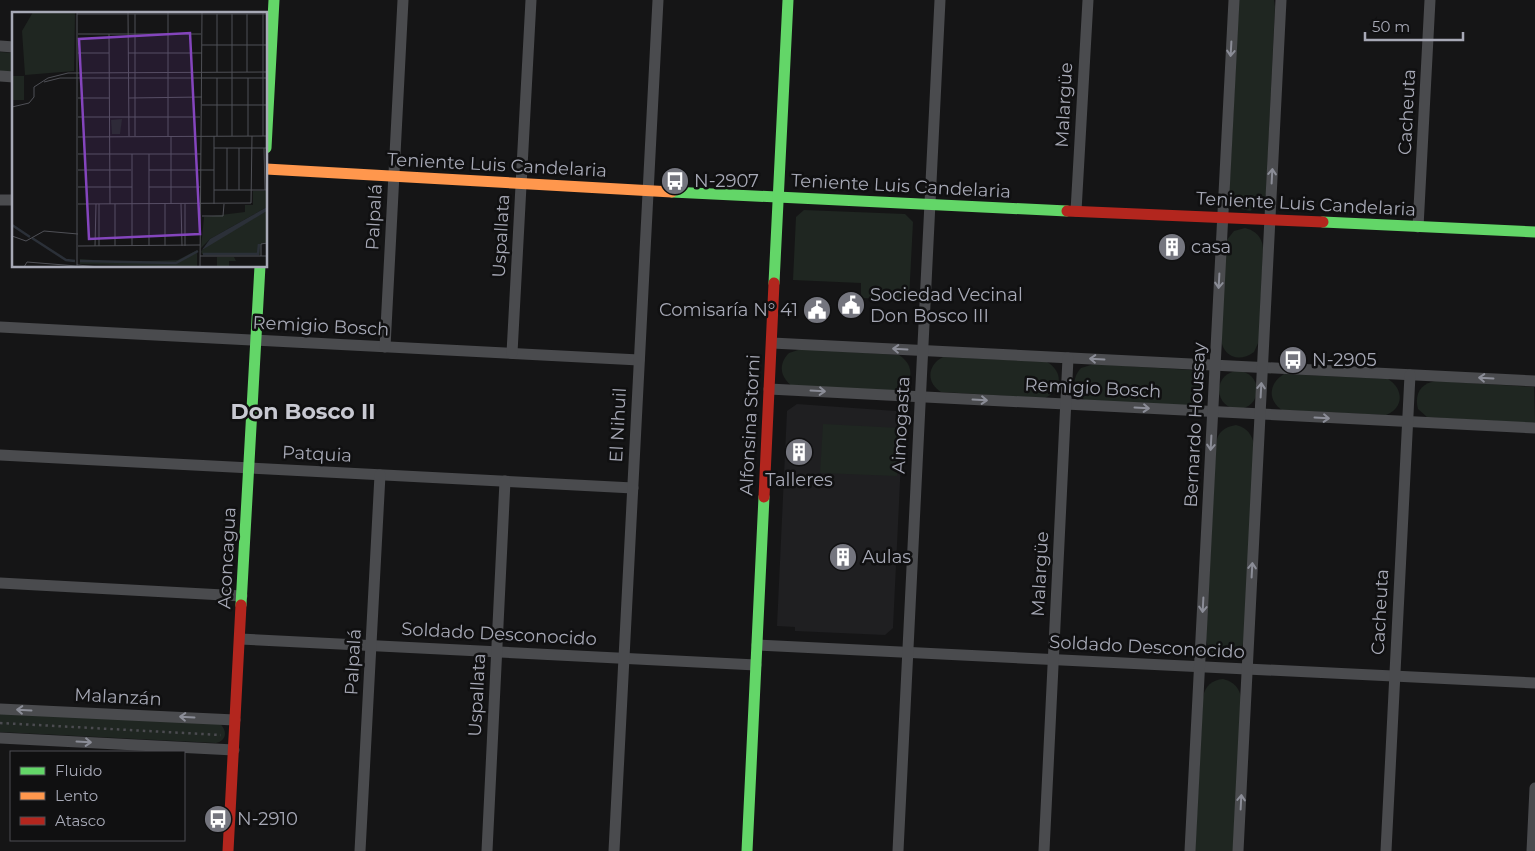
<svg xmlns="http://www.w3.org/2000/svg" width="1535" height="851" font-family="Montserrat,sans-serif">
<rect width="100%" height="100%" fill="#151516"/>
<polygon fill="#1f1f21" points="797,404 896,411 903,419 893,628 885,635 795,631 795,627 777,626 787,411"/>
<g fill="#1f2621">
<polygon points="1239,0 1274,0 1275,7 1266,194 1261,205 1250,211 1237,208 1229,198"/>
<polygon points="0,52 14,53 14,72 0,71"/>
<polygon points="804,210 905,214 913,222 909,300 861,298 861,283 793,280 796,217"/>
<path d="M1245,228c11,3 17,9 18,20l-4,93 -5,11c-15,11 -31,5 -33,-13l5,-98 8,-10z"/>
<path d="M801,349l98,6c16,10 15,29 -2,36l-105,-5c-12,-9 -14,-22 -3,-33z"/>
<path d="M943,357l104,5c17,10 15,28 -2,36l-104,-6c-15,-9 -14,-27 2,-35z"/>
<path d="M1094,364l97,6c17,9 15,28 -2,36l-104,-6c-12,-9 -14,-21 -4,-32z"/>
<circle cx="1238" cy="390" r="19"/>
<path d="M1284,374l104,5c16,10 16,29 -2,36l-104,-5c-15,-10 -13,-27 2,-36z"/>
<path d="M1436,381l98,6 1,35 -3,1 -105,-6 -9,-8c-4,-15 3,-26 18,-28z"/>
<polygon points="823,424 900,428 897,476 820,473"/>
<path d="M1236,425c11,3 16,9 18,20l-10,196c-7,24 -34,22 -38,-2l10,-196c2,-11 8,-16 20,-18z"/>
<path d="M1223,679c11,3 17,9 18,20l-8,152h-38l8,-154c2,-11 9,-17 20,-18z"/>
<path d="M0,713l220,11c8,7 6,17 -4,19l-216,-11z"/>
</g>
<g fill="none" stroke-linecap="round" stroke-linejoin="round">
<polyline stroke="#4b4b50" stroke-width="2.5" stroke-dasharray="2.5 4" stroke-linecap="butt" points="0,723 221,735"/>
<g stroke="#4a4b4e" stroke-width="11">
<polyline points="0,46 14,47"/>
<polyline points="0,76 14,77"/>
<polyline points="0,200 14,200"/>
<polyline points="1076,211 1088,0"/>
<polyline points="1418,227 1430,0"/>
<polyline points="0,327 639,360"/>
<polyline points="772,343 1535,381"/>
<polyline points="385,347 403,0"/>
<polyline points="512,353 531,0"/>
<polyline points="769,389 1535,428"/>
<polyline points="0,455 633,488"/>
<polyline points="0,583 242,596"/>
<polyline points="240,639 756,665"/>
<polyline points="757,645 1535,683"/>
<polyline points="0,709 235,720"/>
<polyline points="0,738 234,750"/>
<polyline points="360,851 380,475"/>
<polyline points="487,851 505,481"/>
<polyline points="614,851 658,0"/>
<polyline points="898,851 940,0"/>
<polyline points="1044,851 1068,358"/>
<polyline points="1190,851 1234,0"/>
<polyline points="1238,851 1281,0"/>
<polyline points="1386,851 1410,375"/>
<polyline points="1532,851 1535,788"/>
</g>
<g stroke="#63d668" stroke-width="11">
<polyline points="266,148 274,0"/>
<polyline points="672,192 1067,211"/>
<polyline points="1323,222 1535,232"/>
<polyline points="774,283 788,0"/>
<polyline points="241,605 260,266"/>
<polyline points="747,851 764,497"/>
</g>
<polyline stroke="#ff974d" stroke-width="11" points="266,169 672,192"/>
<g stroke="#b3261e" stroke-width="11">
<polyline points="1067,211 1323,222"/>
<polyline points="764,497 774,283"/>
<polyline points="228,851 241,605"/>
</g>
</g>
<defs><path id="oneway-shaft" d="M-6 0H5M1.5-3L5.5 0L1.5 3" fill="none" stroke-width="1.6" stroke-linecap="round" stroke-linejoin="round" transform="scale(1.25)"/></defs>
<g stroke="#8b8d97">
<use href="#oneway-shaft" transform="translate(1231 49) rotate(93)"/>
<use href="#oneway-shaft" transform="translate(1272 176) rotate(-87)"/>
<use href="#oneway-shaft" transform="translate(1219 281) rotate(93)"/>
<use href="#oneway-shaft" transform="translate(900 349) rotate(-177)"/>
<use href="#oneway-shaft" transform="translate(1097 359) rotate(-177)"/>
<use href="#oneway-shaft" transform="translate(1486 378) rotate(-177)"/>
<use href="#oneway-shaft" transform="translate(1261 390) rotate(-87)"/>
<use href="#oneway-shaft" transform="translate(818 391) rotate(3)"/>
<use href="#oneway-shaft" transform="translate(980 400) rotate(3)"/>
<use href="#oneway-shaft" transform="translate(1142 408) rotate(3)"/>
<use href="#oneway-shaft" transform="translate(1322 418) rotate(3)"/>
<use href="#oneway-shaft" transform="translate(1211 443) rotate(93)"/>
<use href="#oneway-shaft" transform="translate(1252 570) rotate(-87)"/>
<use href="#oneway-shaft" transform="translate(1203 605) rotate(93)"/>
<use href="#oneway-shaft" transform="translate(24 710) rotate(-177)"/>
<use href="#oneway-shaft" transform="translate(187 717) rotate(-177)"/>
<use href="#oneway-shaft" transform="translate(84 742) rotate(3)"/>
<use href="#oneway-shaft" transform="translate(1241 802) rotate(-87)"/>
</g>
<defs>
<symbol id="bus-disc" viewBox="-11 -11 22 22"><circle r="9.5" fill="#74757e" stroke="#101011"/><path d="M-5-6H5V4H4V6H2V4H-2V6H-4V4H-5ZM-3.5-4V0h7V-4ZM-3.5 1.2v1.5H-2V1.2ZM2 1.2v1.5H3.5V1.2Z" fill="#fff"/></symbol>
<symbol id="building-disc" viewBox="-11 -11 22 22"><circle r="9.5" fill="#74757e" stroke="#101011"/><path d="M-4-6H4V6H1V3H-1V6H-4ZM-2.5-4.3h1.7v1.8h-1.7ZM.8-4.3h1.7v1.8H.8ZM-2.5-1h1.7V.8h-1.7ZM.8-1h1.7V.8H.8Z" fill="#fff"/></symbol>
<symbol id="civic-disc" viewBox="-11 -11 22 22"><circle r="9.5" fill="#74757e" stroke="#101011"/><path d="M-.6-6.5H3V-4.5H.6V-3L4-1V1h2V6H-6V1h2V-1L-.6-3ZM-1.2 2.5V6h2.4V2.5Z" fill="#fff"/></symbol>
</defs>
<g fill-rule="evenodd">
<use href="#bus-disc" x="659" y="165" width="32" height="32"/>
<use href="#building-disc" x="1156" y="231" width="32" height="32"/>
<use href="#civic-disc" x="835" y="289" width="32" height="32"/>
<use href="#civic-disc" x="801" y="294" width="32" height="32"/>
<use href="#bus-disc" x="1277" y="344" width="32" height="32"/>
<use href="#building-disc" x="783" y="436" width="32" height="32"/>
<use href="#building-disc" x="827" y="541" width="32" height="32"/>
<use href="#bus-disc" x="202" y="803" width="32" height="32"/>
</g>
<g text-anchor="middle" dominant-baseline="central" stroke-width="5" stroke-linejoin="round" paint-order="stroke">
<g font-size="18" fill="#a7a9b6" stroke="#101011">
<text transform="translate(1064 105) rotate(-87)">Malargüe</text>
<text transform="translate(1407 112) rotate(-87)">Cacheuta</text>
<text transform="translate(497 165) rotate(3)">Teniente Luis Candelaria</text>
<text transform="translate(901 186) rotate(3)">Teniente Luis Candelaria</text>
<text transform="translate(1306 204) rotate(3)">Teniente Luis Candelaria</text>
<text transform="translate(374 217) rotate(-87)">Palpalá</text>
<text transform="translate(501 236) rotate(-87)">Uspallata</text>
<text transform="translate(321 326) rotate(3)">Remigio Bosch</text>
<text transform="translate(1093 388) rotate(3)">Remigio Bosch</text>
<text transform="translate(618 425) rotate(-87)">El Nihuil</text>
<text transform="translate(750 425) rotate(-87)">Alfonsina Storni</text>
<text transform="translate(901 425) rotate(-87)">Aimogasta</text>
<text transform="translate(1195 425) rotate(-87)">Bernardo Houssay</text>
<text transform="translate(317 454) rotate(3)">Patquia</text>
<text transform="translate(227 558) rotate(-87)">Aconcagua</text>
<text transform="translate(1040 574) rotate(-87)">Malargüe</text>
<text transform="translate(1380 612) rotate(-87)">Cacheuta</text>
<text transform="translate(499 634) rotate(3)">Soldado Desconocido</text>
<text transform="translate(1147 647) rotate(3)">Soldado Desconocido</text>
<text transform="translate(353 662) rotate(-87)">Palpalá</text>
<text transform="translate(477 695) rotate(-87)">Uspallata</text>
<text transform="translate(118 697) rotate(3)">Malanzán</text>
</g>
<g font-size="18" fill="#a7a9b6" stroke="#101011" text-anchor="start">
<text x="694" y="181">N-2907</text>
<text x="1191" y="247">casa</text>
<text x="870" y="295">Sociedad Vecinal<tspan x="870" dy="21">Don Bosco III</tspan></text>
<text x="798" y="310" text-anchor="end">Comisaría N° 41</text>
<text x="1312" y="360">N-2905</text>
<text x="799" y="480" text-anchor="middle">Talleres</text>
<text x="862" y="557">Aulas</text>
<text x="237" y="819">N-2910</text>
</g>
<g font-size="22" font-weight="bold" fill="#c8c9d2" stroke="#101011">
<text x="303" y="411">Don Bosco II</text>
</g>
</g>
<g transform="translate(12 12)">
<rect width="255" height="255" fill="#151516"/>
<path d="M21,0h42l-1,59 -49,4 -3,-44zM0,64h12v24h-12zM110,107l-2,15h-8l-1,-14zM241,179h14v16l-57,32 -9,9 3,-31 41,-5v-7h8zM255,199v31l-6,2 -1,11 -58,-1 -1,-3 13,-10zM185,238v17l-117,-3v-5l42,3 56,-2zM205,245h17l2,4h-7v5h-12z" fill="#1f2621"/>
<path d="M255,195v4l-65,39 8,-11z" fill="#2b3038"/>
<path fill="none" stroke="#2b3038" stroke-width="2.5" d="M0,213l18,12M20,226l34,22 9,1M191,242h55l1,-10M68,249l96,2 22,-12"/>
<path fill="none" stroke="#4f5056" stroke-width="1" d="M65,0v255M116,1l1,123M156,1v123M65,2h190M123,2v122M205,2v58M220,2v122M235,2v58M66,22h123M97,22l1,170M190,33h65M66,41h31M116,41h74M205,66v58M32,70l16,-4h207M66,86h31M117,86l73,-1M190,93h65M0,95l17,-4 5,-6v-10l14,-9 20,-5 199,-1M66,105h122M159,124v68M202,124v68M236,124v-58M251,124v-124M66,125l189,-1M202,136h53M215,136v42M227,136v42M252,136l1,42M66,142h123M120,142v92M137,142v92M66,158h53M137,158h65M66,175h54M137,175h52M202,178h53M66,192l173,-1 1,-67M87,192v42M103,192v42M169,192l1,42M190,204h21l1,-12M0,224l14,5 18,-10 34,3M66,234l122,-1M83,234l1,-42M153,234v-42M173,234v-42M188,244h67M249,244v-12l6,-1M65,253l23,2M12,255l3,-5 50,4M188,255l2,-255"/>
<path fill="#8445bd" fill-opacity="0.15" stroke="#8445bd" stroke-width="2.5" d="M178,21l10,201 -111,5 -10,-200z"/>
<rect width="255" height="255" fill="none" stroke="#a7a9b6" stroke-width="2.5"/>
</g>
<rect x="10" y="751" width="175" height="90" fill="#101011" stroke="#4c4d53"/>
<rect x="20" y="767" width="25" height="8" fill="#63d668" stroke="#4c4d53"/>
<text x="55" y="776" font-size="15" fill="#a7a9b6">Fluido</text>
<rect x="20" y="792" width="25" height="8" fill="#ff974d" stroke="#4c4d53"/>
<text x="55" y="801" font-size="15" fill="#a7a9b6">Lento</text>
<rect x="20" y="817" width="25" height="8" fill="#b3261e" stroke="#4c4d53"/>
<text x="55" y="826" font-size="15" fill="#a7a9b6">Atasco</text>
<path d="M1365 32v8h98v-8" fill="none" stroke="#a7a9b6" stroke-width="2.5"/>
<text x="1372" y="32" font-size="15" fill="#a7a9b6" stroke="#101011" stroke-width="4" paint-order="stroke">50 m</text>
</svg>
